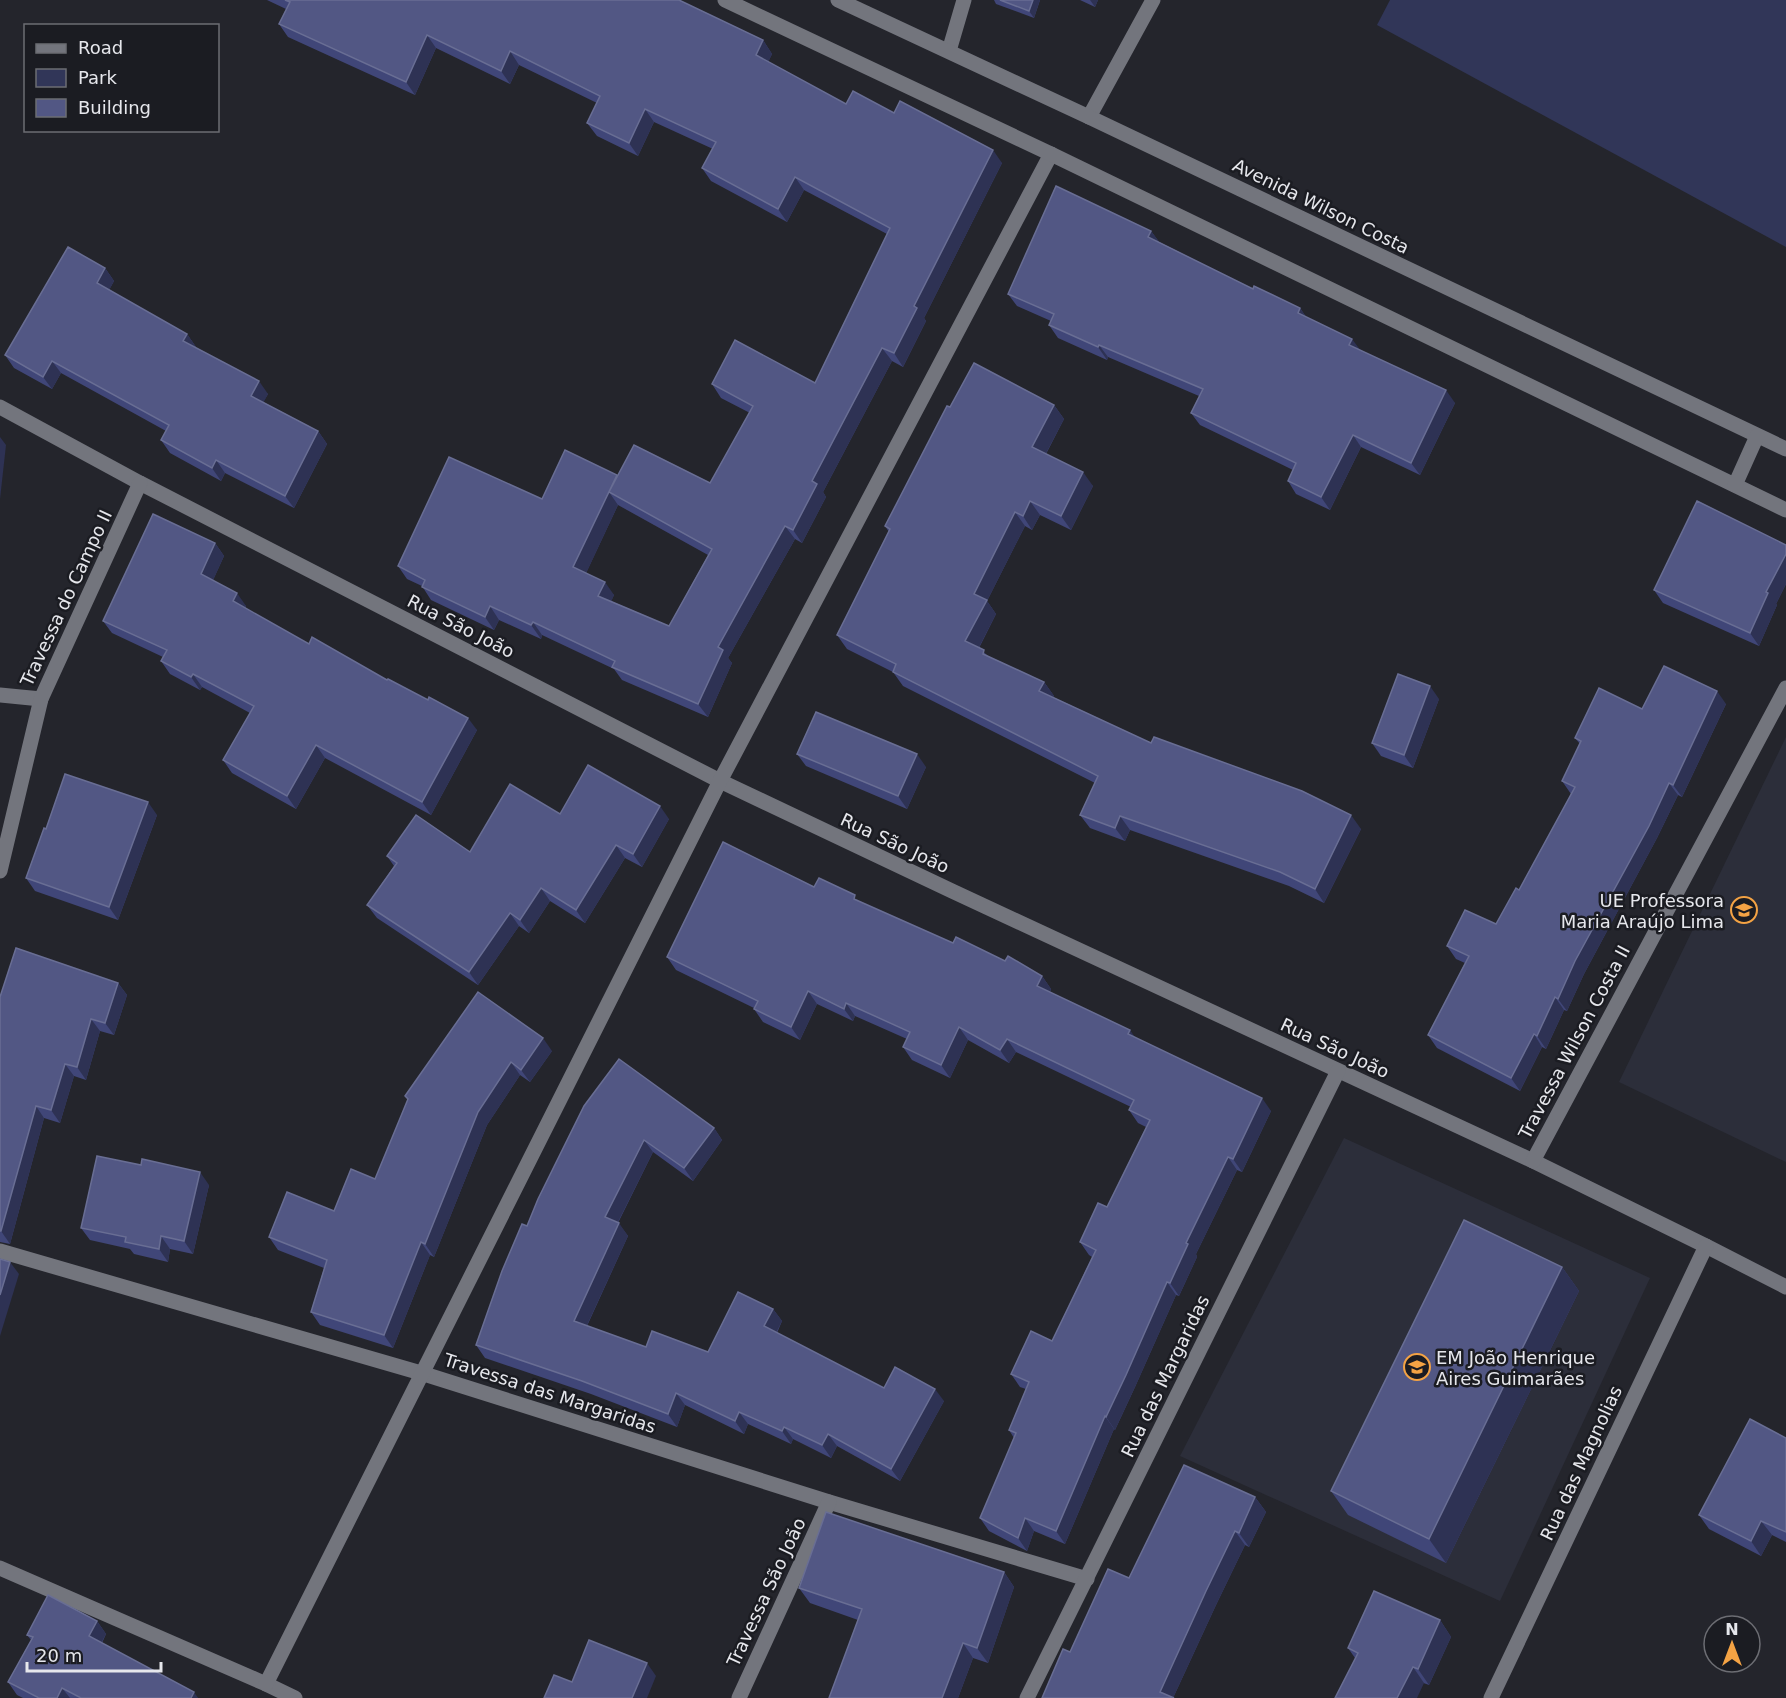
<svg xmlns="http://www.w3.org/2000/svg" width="1786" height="1698" font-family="'DejaVu Sans',sans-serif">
<rect width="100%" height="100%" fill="#24252c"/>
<g fill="#2c2e3a">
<polygon points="1786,737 1786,1162 1619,1082"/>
<polygon points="1344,1138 1650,1278 1500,1601 1180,1456"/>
</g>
<polygon fill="#313658" points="1390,0 1786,0 1786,247 1377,25"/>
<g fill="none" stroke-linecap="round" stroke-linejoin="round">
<g stroke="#73757d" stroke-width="15">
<polyline points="949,51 964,0"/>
<polyline points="1089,117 1153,0"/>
<polyline points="0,407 140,483 720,781 952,891 1533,1161 1706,1246 1786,1287"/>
<polyline points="0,695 41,699"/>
<polyline points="0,871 41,699 140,483"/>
<polyline points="1533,1161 1786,688"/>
<polyline points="0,1251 421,1373 829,1502 1087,1579"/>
<polyline points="0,1568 266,1684 295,1698"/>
<polyline points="266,1684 720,781 1051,154"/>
<polyline points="739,1698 829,1502"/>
<polyline points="1027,1698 1338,1071"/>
<polyline points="1491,1698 1706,1246"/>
</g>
<g stroke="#73757d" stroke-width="15">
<polyline points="725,0 1051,154 1786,510"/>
<polyline points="838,0 1089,117 1786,449"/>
<polyline points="1735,485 1757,436"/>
</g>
</g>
<g fill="#404678" fill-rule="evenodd">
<path d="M267,0h412l84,40 9,14 -4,8 78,42 48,9 108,50 -78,155 2,3 -23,46 -11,-6 -69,131 3,5 -24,46 -7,-4 -67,119 4,5 -24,54 -86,-37 -8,-11 -72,-34 -1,4 -42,-19 -5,10 -63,-30 -9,-14 -15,-7 -9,-13 144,-67 75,-24 1,1 92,7 40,-70 -29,-15 -9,-14 103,-1 72,-149 -83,-44 -17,32 -76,-41 -9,-13 11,-19 -59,-27 -16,34 -41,-20 -10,-13 10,-20 -78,-38 -9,19 -74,-36 -21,47 -127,-58 -9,-13 7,-15zM618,505l90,50 -39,71 -58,-25 3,-6 -28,-22z"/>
<polygon points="994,0 1040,0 1034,18 996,4"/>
<polygon points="1080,0 1098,0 1095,7"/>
<polygon points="1151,231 1159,242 1253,289 1300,308 1306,317 1360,350 1455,403 1420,475 1361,447 1330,510 1296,494 1288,481 1293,470 1200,425 1191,413 1199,396 1108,357 1107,360 1058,338 1049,325 1051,321 1017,306 1008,294"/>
<polygon points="105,268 114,281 109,290 187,334 196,347 196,348 268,394 263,402 318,431 327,444 294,508 225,473 221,481 170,453 161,440 166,431 61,373 52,389 14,368 5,355"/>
<polygon points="1054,405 1064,419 1046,454 1093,486 1071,530 1040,515 1032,530 1025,526 987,601 996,614 979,648 988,656 1044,682 1054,696 1053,697 1151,743 1361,829 1324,903 1289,886 1130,830 1125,841 1090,828 1080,815 1095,783 903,686 893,672 847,649 837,635 889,532 885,526 950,407"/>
<polygon points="215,543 224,556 213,580 246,606 245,608 309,644 477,730 431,815 325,758 296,809 232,773 223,760 250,713 202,687 200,690 170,674 161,661 163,657 112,633 103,621"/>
<polygon points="1786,545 1786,584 1776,604 1777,605 1759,646 1663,603 1654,590"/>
<polygon points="1439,699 1413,768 1381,756 1372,743"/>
<polygon points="1726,704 1682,797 1678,795 1657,838 1584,974 1567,1011 1564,1010 1546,1049 1542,1047 1520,1091 1437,1048 1428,1035 1465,963 1456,959 1447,946 1496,924 1519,890 1571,794 1562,781 1580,744 1575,738 1642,709"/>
<polygon points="797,754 926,767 907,809 806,766"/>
<polygon points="560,814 669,819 642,867 625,858 585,923 550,901 529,933 519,926 478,985 377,918 367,905 394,866 387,856 470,852"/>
<polygon points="157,815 118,920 35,891 26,878 46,829"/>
<polygon points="860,902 953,943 1005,961 1042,976 1051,989 1050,992 1271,1111 1242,1172 1237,1170 1196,1254 1197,1257 1179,1296 1176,1295 1135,1387 1115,1430 1114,1429 1065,1544 1034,1531 1027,1551 989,1531 980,1518 1014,1438 1009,1430 1026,1389 1020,1387 1011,1374 1052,1341 1092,1257 1089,1255 1080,1242 1107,1207 1146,1127 1138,1123 1129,1110 1131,1107 1016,1052 1009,1063 968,1040 950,1078 912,1060 903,1047 907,1039 855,1016 853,1021 817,1004 800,1040 763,1022 754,1009 754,1008 676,970 667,957"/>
<polygon points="118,983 127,995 114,1035 100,1031 86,1080 74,1076 60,1123 44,1118 10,1244 0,1242 0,997"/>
<polygon points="552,1051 530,1082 520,1075 487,1125 434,1257 430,1255 393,1348 320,1325 311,1312 324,1268 278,1250 269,1237 334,1211 375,1179 408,1100 405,1096"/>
<polygon points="584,1106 714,1128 722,1140 693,1181 653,1152 618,1223 628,1236 587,1326 646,1347 708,1352 773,1309 782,1321 777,1333 884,1388 944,1401 900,1481 837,1446 831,1458 793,1439 791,1444 748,1424 744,1434 685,1405 677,1427 591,1394 485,1358 476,1345 527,1226"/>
<polygon points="209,1185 193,1254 170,1249 168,1262 134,1254 130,1249 90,1240 81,1228"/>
<polygon points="1562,1267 1579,1291 1446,1563 1348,1515 1331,1491"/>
<polygon points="1786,1438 1786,1542 1772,1535 1761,1556 1709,1529 1699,1515"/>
<polygon points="1255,1497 1266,1512 1249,1547 1245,1545 1216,1605 1173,1698 1070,1652 1129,1578"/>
<polygon points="1004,1572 1014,1587 988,1663 973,1658 958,1698 829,1698 858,1620 810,1603 799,1588"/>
<polygon points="1440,1620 1451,1637 1429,1685 1355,1658 1348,1648"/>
<polygon points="97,1621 106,1634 102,1643 198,1698 23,1698 17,1695 8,1682 31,1640 27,1635"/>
</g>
<g fill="#2e3254">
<polygon points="1033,0 1040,0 1034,18 1029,11"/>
<polygon points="1090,0 1098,0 1095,7"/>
<polygon points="427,35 436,48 415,95 406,82"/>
<polygon points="763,40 772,54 765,69 756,55"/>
<polygon points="510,51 519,65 510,84 501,71"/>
<polygon points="645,109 654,122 638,156 629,143"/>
<polygon points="993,150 1002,163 924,318 926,321 903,367 894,353 914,306"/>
<polygon points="795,177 804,190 787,222 778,209"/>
<polygon points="1151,231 1160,243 1148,237"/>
<polygon points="105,268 114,281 106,296 97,283"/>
<polygon points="1300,308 1309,321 1298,313"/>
<polygon points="187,334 196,347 192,354 183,341"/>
<polygon points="1352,339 1361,351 1349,345"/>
<polygon points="1099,345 1108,357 1107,360 1098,347"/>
<polygon points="882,348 892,361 823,492 826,497 802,543 793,530 812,481"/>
<polygon points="52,361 61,373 52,389 43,377"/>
<polygon points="259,381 268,394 260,409 251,396"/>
<polygon points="1446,390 1455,403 1420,475 1411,463"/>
<polygon points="1054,405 1064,419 1042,461 1032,447"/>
<polygon points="318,431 327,444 294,508 285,496"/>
<polygon points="1353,435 1361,447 1330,510 1321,497"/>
<polygon points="0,437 6,445 0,499"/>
<polygon points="216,460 225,473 221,481 212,468"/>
<polygon points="1083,472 1093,486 1071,530 1061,516"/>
<polygon points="617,475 626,488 609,492 618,505 583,580 573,567"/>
<polygon points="1030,501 1040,515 1032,530 1023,516"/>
<polygon points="1015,512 1025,526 987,601 996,614 975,655 965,641 974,594"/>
<polygon points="785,526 795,539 728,658 732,663 708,717 698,704 718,647"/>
<polygon points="215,543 224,556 210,587 201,574"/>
<polygon points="1786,554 1786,584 1776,604 1777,605 1759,646 1750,633 1766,592"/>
<polygon points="605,582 614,595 608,609 598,596"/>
<polygon points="237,593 246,606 242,614 233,601"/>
<polygon points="490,606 499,620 494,630 485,617"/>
<polygon points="533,622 542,635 541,639 531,625"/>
<polygon points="193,674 202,687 200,690 191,677"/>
<polygon points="1044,682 1054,696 1049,705 1039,691"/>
<polygon points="1430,686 1439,699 1413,768 1404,755"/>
<polygon points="1717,691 1726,704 1682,797 1673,785"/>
<polygon points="468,718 477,730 431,815 422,802"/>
<polygon points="316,745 325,758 296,809 287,796"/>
<polygon points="917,754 926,767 907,809 898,796"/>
<polygon points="1669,783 1678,795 1657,838 1584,974 1567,1011 1558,999 1575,961"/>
<polygon points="148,802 157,815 118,920 109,907"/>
<polygon points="660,806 669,819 642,867 633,854"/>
<polygon points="1351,815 1361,829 1324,903 1315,889"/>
<polygon points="1120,816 1130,830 1125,841 1115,828"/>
<polygon points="616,845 625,858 585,923 576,910"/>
<polygon points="541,888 550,901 529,933 520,920"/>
<polygon points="510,913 519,926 478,985 469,972"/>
<polygon points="1042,976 1051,989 1046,999 1037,986"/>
<polygon points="118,983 127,995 114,1035 105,1023"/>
<polygon points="808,991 817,1004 800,1040 791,1027"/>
<polygon points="1555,997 1564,1010 1546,1049 1537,1036"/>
<polygon points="846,1003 855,1016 853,1021 844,1009"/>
<polygon points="91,1019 100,1031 86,1080 77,1067"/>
<polygon points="959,1027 968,1040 950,1078 941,1065"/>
<polygon points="1130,1030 1139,1043 1128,1034"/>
<polygon points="1534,1034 1542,1047 1520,1091 1511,1078"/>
<polygon points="543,1038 552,1051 530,1082 521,1070"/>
<polygon points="1007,1039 1016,1052 1009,1063 1000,1050"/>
<polygon points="511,1062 520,1075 487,1125 434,1257 425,1244 478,1112"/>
<polygon points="65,1064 74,1076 60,1123 51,1110"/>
<polygon points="1262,1098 1271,1111 1242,1172 1233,1159"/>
<polygon points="36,1106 44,1118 10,1244 1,1231"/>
<polygon points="714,1128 722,1140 693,1181 684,1168"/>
<polygon points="644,1140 653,1152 614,1230 605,1217"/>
<polygon points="1228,1157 1237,1170 1196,1254 1197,1257 1179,1296 1170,1283 1186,1243"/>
<polygon points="200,1172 209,1185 193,1254 184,1241"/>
<polygon points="619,1223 628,1236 583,1334 574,1321"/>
<polygon points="161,1236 170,1249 168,1262 159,1249"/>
<polygon points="421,1242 430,1255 393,1348 384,1335"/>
<polygon points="10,1262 19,1274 0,1336 0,1295"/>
<polygon points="1562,1267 1579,1291 1446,1563 1429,1539"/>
<polygon points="1167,1282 1176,1295 1135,1387 1115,1430 1106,1417"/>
<polygon points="773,1309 782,1321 773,1339 764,1326"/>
<polygon points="935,1389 944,1401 900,1481 891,1469"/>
<polygon points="676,1393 685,1405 677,1427 668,1414"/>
<polygon points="739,1412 748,1424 744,1434 735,1421"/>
<polygon points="1105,1416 1114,1429 1065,1544 1056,1531"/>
<polygon points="784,1427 793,1439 791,1444 782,1431"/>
<polygon points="828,1434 837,1446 831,1458 822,1445"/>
<polygon points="1255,1497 1266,1512 1249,1547 1239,1533"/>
<polygon points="1025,1518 1034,1531 1027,1551 1018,1538"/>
<polygon points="1761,1521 1772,1535 1761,1556 1751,1541"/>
<polygon points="1235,1531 1245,1545 1216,1605 1173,1698 1160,1692 1206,1591"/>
<polygon points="1004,1572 1014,1587 988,1663 977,1648"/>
<polygon points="1440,1620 1451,1637 1429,1685 1418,1669"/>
<polygon points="97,1621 106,1634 98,1649 89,1636"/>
<polygon points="963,1643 973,1658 958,1698 942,1698"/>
<polygon points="647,1663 656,1676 647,1698 632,1698"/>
<polygon points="1413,1667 1424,1683 1417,1698 1397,1698"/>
<polygon points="62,1688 70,1698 57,1698"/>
<polygon points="194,1692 198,1698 191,1698"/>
</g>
<g fill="#525784" stroke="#696e94" stroke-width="1.5">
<polygon points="285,0 679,0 763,40 756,55 846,104 853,91 894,113 900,101 993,150 914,306 917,308 894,353 882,348 812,481 817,484 793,530 785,526 718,647 723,650 698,704 612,667 615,661 533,622 531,625 490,606 485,617 422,587 425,580 398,566 449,457 542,499 565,450 617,475 573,567 605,582 598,596 669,626 712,549 609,492 634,445 710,483 753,406 712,384 735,340 815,383 890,228 795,177 778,209 702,168 716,142 645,109 629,143 587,123 600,96 510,51 501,71 427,35 406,82 279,24 290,2"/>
<polygon points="1000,0 1033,0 1029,11"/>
<polygon points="1056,186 1151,231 1148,237 1253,289 1254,286 1300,308 1298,313 1352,339 1349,345 1446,390 1411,463 1353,435 1321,497 1288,481 1296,463 1191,413 1203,389 1099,345 1098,347 1049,325 1054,314 1008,294"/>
<polygon points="68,247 105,268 97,283 187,334 183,341 259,381 251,396 318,431 285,496 216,460 212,468 161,440 169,425 52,361 43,377 5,355"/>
<polygon points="974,363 1054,405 1032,447 1083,472 1061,516 1030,501 1023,516 1015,512 974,594 987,600 965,641 984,650 983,654 1044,682 1039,691 1151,743 1154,737 1302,791 1351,815 1315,889 1280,872 1120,816 1115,828 1080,815 1098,776 893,672 896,664 837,635 890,529 885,526 947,406 950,407"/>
<polygon points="1697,501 1786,545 1786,554 1766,592 1768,593 1750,633 1654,590"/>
<polygon points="153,514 215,543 201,574 237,593 233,601 309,644 312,637 387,680 388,679 428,700 429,697 468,718 422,802 316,745 287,796 223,760 254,706 193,674 191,677 161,661 167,650 103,621"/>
<polygon points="1664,666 1717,691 1673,785 1669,783 1649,826 1575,961 1558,999 1555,997 1537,1036 1534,1034 1511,1078 1428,1035 1469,956 1447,946 1465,910 1496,924 1516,888 1519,890 1575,787 1562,781 1581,741 1575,738 1599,688 1642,709"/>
<polygon points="1398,674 1430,686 1404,755 1372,743"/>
<polygon points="816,712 917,754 898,796 797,754"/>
<polygon points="588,765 660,806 633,854 616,845 576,910 541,888 520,920 510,913 469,972 367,905 397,863 387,856 416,815 470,852 510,784 560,814"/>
<polygon points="65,774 148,802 109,907 26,878 44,828 46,829"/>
<polygon points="723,842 814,887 819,878 855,895 854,899 953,943 956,937 1005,961 1008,956 1042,976 1037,986 1130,1030 1128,1034 1262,1098 1233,1159 1228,1157 1186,1243 1188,1244 1170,1283 1167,1282 1126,1375 1106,1417 1105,1416 1056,1531 1025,1518 1018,1538 980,1518 1016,1433 1009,1430 1029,1382 1011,1374 1031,1331 1052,1341 1096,1250 1080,1242 1098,1203 1107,1207 1150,1120 1129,1110 1134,1100 1007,1039 1000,1050 959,1027 941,1065 903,1047 910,1032 846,1003 844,1009 808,991 791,1027 754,1009 758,1001 667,957"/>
<polygon points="16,948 118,983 105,1023 91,1019 77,1067 65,1064 51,1110 36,1106 1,1231 0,1231 0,997"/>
<polygon points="478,992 543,1038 521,1070 511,1062 478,1112 425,1244 421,1242 384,1335 311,1312 327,1260 269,1237 287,1192 334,1211 351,1169 375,1179 408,1099 405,1096"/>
<polygon points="619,1059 714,1128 684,1168 644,1140 605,1217 619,1223 574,1321 646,1347 652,1331 708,1352 738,1292 773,1309 764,1326 884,1388 895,1367 935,1389 891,1469 828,1434 822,1445 784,1427 782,1431 739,1412 735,1421 676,1393 668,1414 582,1381 476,1345 502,1271 522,1224 527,1226 538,1199 584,1106"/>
<polygon points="97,1156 141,1165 142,1159 200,1172 184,1241 161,1236 159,1249 125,1242 126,1237 81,1228"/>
<polygon points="1464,1220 1562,1267 1429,1539 1331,1491"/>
<polygon points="0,1259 10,1262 0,1295"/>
<polygon points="1750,1419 1786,1438 1786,1532 1761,1521 1751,1541 1699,1515"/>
<polygon points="1184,1465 1255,1497 1239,1533 1235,1531 1206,1591 1160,1692 1174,1698 1042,1698 1063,1649 1070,1652 1108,1569 1129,1578"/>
<polygon points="826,1512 1004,1572 977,1648 963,1643 942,1698 829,1698 862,1609 799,1588"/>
<polygon points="1374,1591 1440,1620 1418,1669 1413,1667 1397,1698 1335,1698 1358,1653 1348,1648"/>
<polygon points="48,1595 97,1621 89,1636 194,1692 191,1698 81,1698 62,1688 57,1698 39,1698 8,1682 33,1637 27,1635"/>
<polygon points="589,1640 647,1663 632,1698 544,1698 554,1675 572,1682"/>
</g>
<defs>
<symbol id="school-ring" viewBox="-11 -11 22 22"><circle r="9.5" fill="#1b1c22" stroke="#f4a344" stroke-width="1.5"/><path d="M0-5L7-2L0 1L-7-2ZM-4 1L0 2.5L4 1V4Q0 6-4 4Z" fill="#f4a344"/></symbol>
</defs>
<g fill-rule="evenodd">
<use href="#school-ring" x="1729" y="895" width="30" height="30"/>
<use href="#school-ring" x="1402" y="1352" width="30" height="30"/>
</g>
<g text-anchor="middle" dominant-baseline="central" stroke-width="5" stroke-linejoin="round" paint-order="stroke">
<g font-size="18" fill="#e6e7ec" stroke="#1b1c22">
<text transform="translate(1321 206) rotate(26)">Avenida Wilson Costa</text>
<text transform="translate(66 598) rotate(-65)">Travessa do Campo II</text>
<text transform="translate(461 626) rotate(27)">Rua São João</text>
<text transform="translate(895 843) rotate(25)">Rua São João</text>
<text transform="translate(1574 1042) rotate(-62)">Travessa Wilson Costa II</text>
<text transform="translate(1335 1048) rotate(25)">Rua São João</text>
<text transform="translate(1165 1376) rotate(-64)">Rua das Margaridas</text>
<text transform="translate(550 1393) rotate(18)">Travessa das Margaridas</text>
<text transform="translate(1581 1463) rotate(-65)">Rua das Magnolias</text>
<text transform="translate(766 1592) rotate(-65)">Travessa São João</text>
</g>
<g font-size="18" fill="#e6e7ec" stroke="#1b1c22" text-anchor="end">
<text x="1724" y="900">UE Professora<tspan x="1724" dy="21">Maria Araújo Lima</tspan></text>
<text x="1436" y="1357" text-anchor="start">EM João Henrique<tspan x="1436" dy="21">Aires Guimarães</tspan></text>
</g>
</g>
<rect x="24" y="24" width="195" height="108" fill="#1b1c22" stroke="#6c6d73" stroke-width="1.5"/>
<rect x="36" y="44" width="30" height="9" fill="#73757d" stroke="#6c6d73" stroke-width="1.5"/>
<text x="78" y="54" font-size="18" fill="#e6e7ec">Road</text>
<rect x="36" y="69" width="30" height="18" fill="#313658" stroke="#6c6d73" stroke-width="1.5"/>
<text x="78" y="84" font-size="18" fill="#e6e7ec">Park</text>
<rect x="36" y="99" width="30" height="18" fill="#525784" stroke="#6c6d73" stroke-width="1.5"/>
<text x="78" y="114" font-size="18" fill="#e6e7ec">Building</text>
<g transform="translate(1732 1644)"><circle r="28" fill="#1b1c22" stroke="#6c6d73" stroke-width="1.5"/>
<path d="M0-4.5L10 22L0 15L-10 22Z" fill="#f4a344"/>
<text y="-9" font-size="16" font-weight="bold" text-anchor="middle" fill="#e6e7ec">N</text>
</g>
<path d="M27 1662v9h134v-9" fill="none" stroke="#e6e7ec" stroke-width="3"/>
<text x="36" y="1662" font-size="18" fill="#e6e7ec" stroke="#1b1c22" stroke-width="4.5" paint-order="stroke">20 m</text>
</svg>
